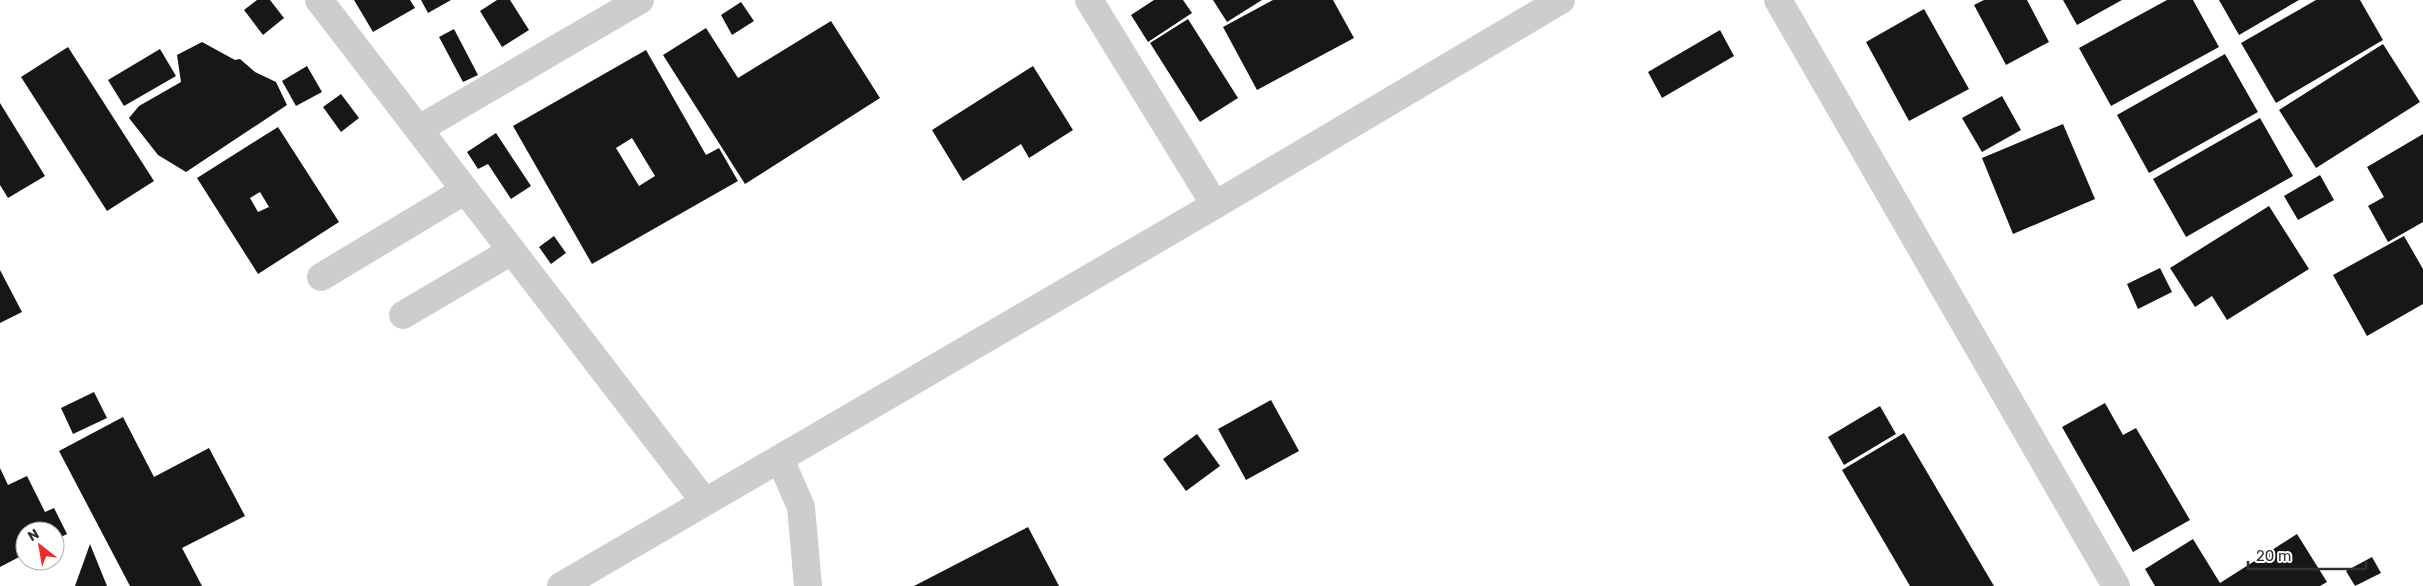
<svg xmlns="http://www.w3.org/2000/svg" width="2423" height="586" font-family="Rubik,sans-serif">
<rect width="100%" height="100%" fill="#fff"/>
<g fill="#171717" fill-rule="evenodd">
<polygon points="257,0 270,0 284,18 263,35 244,10"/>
<polygon points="354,0 410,0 415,8 373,32"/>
<polygon points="421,0 451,0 428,13"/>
<polygon points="497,0 510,0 529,30 502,47 480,11"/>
<polygon points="1154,0 1183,0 1192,13 1148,42 1131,15"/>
<polygon points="1213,0 1262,0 1227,22"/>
<polygon points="1273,0 1333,0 1354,38 1257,90 1223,27"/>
<polygon points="1984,0 2027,0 2049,42 2006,65 1974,5"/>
<polygon points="2063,0 2122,0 2077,25"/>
<polygon points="2167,0 2193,0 2219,47 2111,106 2079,48"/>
<polygon points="2219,0 2299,0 2239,35"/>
<polygon points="2316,0 2360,0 2383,40 2276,103 2241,43"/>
<polygon points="741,2 754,21 732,35 721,15"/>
<polygon points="1924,9 1969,89 1909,121 1866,42"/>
<polygon points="1188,19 1238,98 1200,122 1150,43"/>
<polygon points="831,21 880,98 745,184 663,55 706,28 738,78"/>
<polygon points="454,29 478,75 463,82 439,37"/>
<polygon points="1720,30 1734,56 1662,98 1648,72"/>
<polygon points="202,42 235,60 240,59 255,72 276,82 287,105 186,172 158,155 129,118 139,106 181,82 177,55"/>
<polygon points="2383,44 2420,102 2316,168 2279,110"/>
<polygon points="68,47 154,181 107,211 21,77"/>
<polygon points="160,49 176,76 124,106 108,80"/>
<path d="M646,50l60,105 13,-7 19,33 -146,83 -79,-138zM632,138l23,38 -16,10 -23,-38z"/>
<polygon points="2225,54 2258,112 2149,173 2117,115"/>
<polygon points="307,66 322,92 296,106 282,81"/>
<polygon points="1033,66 1073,130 1029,158 1021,144 963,181 932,130"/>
<polygon points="341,94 359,118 341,132 323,107"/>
<polygon points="2002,96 2021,130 1982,152 1962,118"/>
<polygon points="0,103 45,176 8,198 0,185"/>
<polygon points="2260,118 2293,176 2186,237 2153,179"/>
<polygon points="2063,124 2095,199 2013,234 1982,158"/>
<path d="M278,127l61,95 -81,52 -61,-96zM260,192l9,15 -11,5 -8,-14z"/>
<polygon points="496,133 531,186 511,199 488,164 478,169 467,152"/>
<polygon points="2423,134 2423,222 2388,242 2368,206 2384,197 2367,167"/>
<polygon points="2320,175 2334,200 2298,220 2284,196"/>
<polygon points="2269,206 2309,269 2227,320 2212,296 2195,307 2170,268"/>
<polygon points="554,236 566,253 551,264 539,247"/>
<polygon points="2404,236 2423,269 2423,304 2367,336 2333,275"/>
<polygon points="2160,268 2172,292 2138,309 2127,284"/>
<polygon points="0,270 22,312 0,323"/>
<polygon points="94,392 107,418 73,434 61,408"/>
<polygon points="1271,400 1299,451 1246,480 1218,429"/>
<polygon points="2105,403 2123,435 2136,428 2190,520 2133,552 2062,427"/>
<polygon points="1880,406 1896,434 1844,465 1828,437"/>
<polygon points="123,417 154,477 209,448 245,516 182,548 202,586 130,586 59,451"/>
<polygon points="1904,433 1994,586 1910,586 1842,470"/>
<polygon points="1197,434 1220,466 1186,491 1163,459"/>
<polygon points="0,468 8,485 27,476 45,512 54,508 67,534 55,540 55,531 25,531 25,554 0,567"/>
<polygon points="1028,527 1059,586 914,586"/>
<polygon points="2297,534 2327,582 2320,586 2155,586 2145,569 2193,539 2220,583"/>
<polygon points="90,544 107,586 75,586"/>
<polygon points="2372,557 2381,573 2355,586 2346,571"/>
</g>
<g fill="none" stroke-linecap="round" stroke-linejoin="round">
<g stroke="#cdcdcd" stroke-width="28">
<polyline points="319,0 705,502"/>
<polyline points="1089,0 1215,205"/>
<polyline points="1778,0 2116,586"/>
<polyline points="419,129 640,0"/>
<polyline points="321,277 464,191"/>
<polyline points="403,315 510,252"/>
<polyline points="780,459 801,507 808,586"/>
<polyline points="561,586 1215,205 1561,0"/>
</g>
</g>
<g transform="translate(40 546) rotate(329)"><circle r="24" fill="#ffffff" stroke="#acacac"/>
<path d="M0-4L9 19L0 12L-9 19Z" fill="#ec2c2c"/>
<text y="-8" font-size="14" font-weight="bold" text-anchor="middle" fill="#303030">N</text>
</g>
<path d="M2248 561v8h118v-8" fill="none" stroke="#303030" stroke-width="2.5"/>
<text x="2256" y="561" font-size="15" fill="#303030" stroke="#ffffff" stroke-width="4" paint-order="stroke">20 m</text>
</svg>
